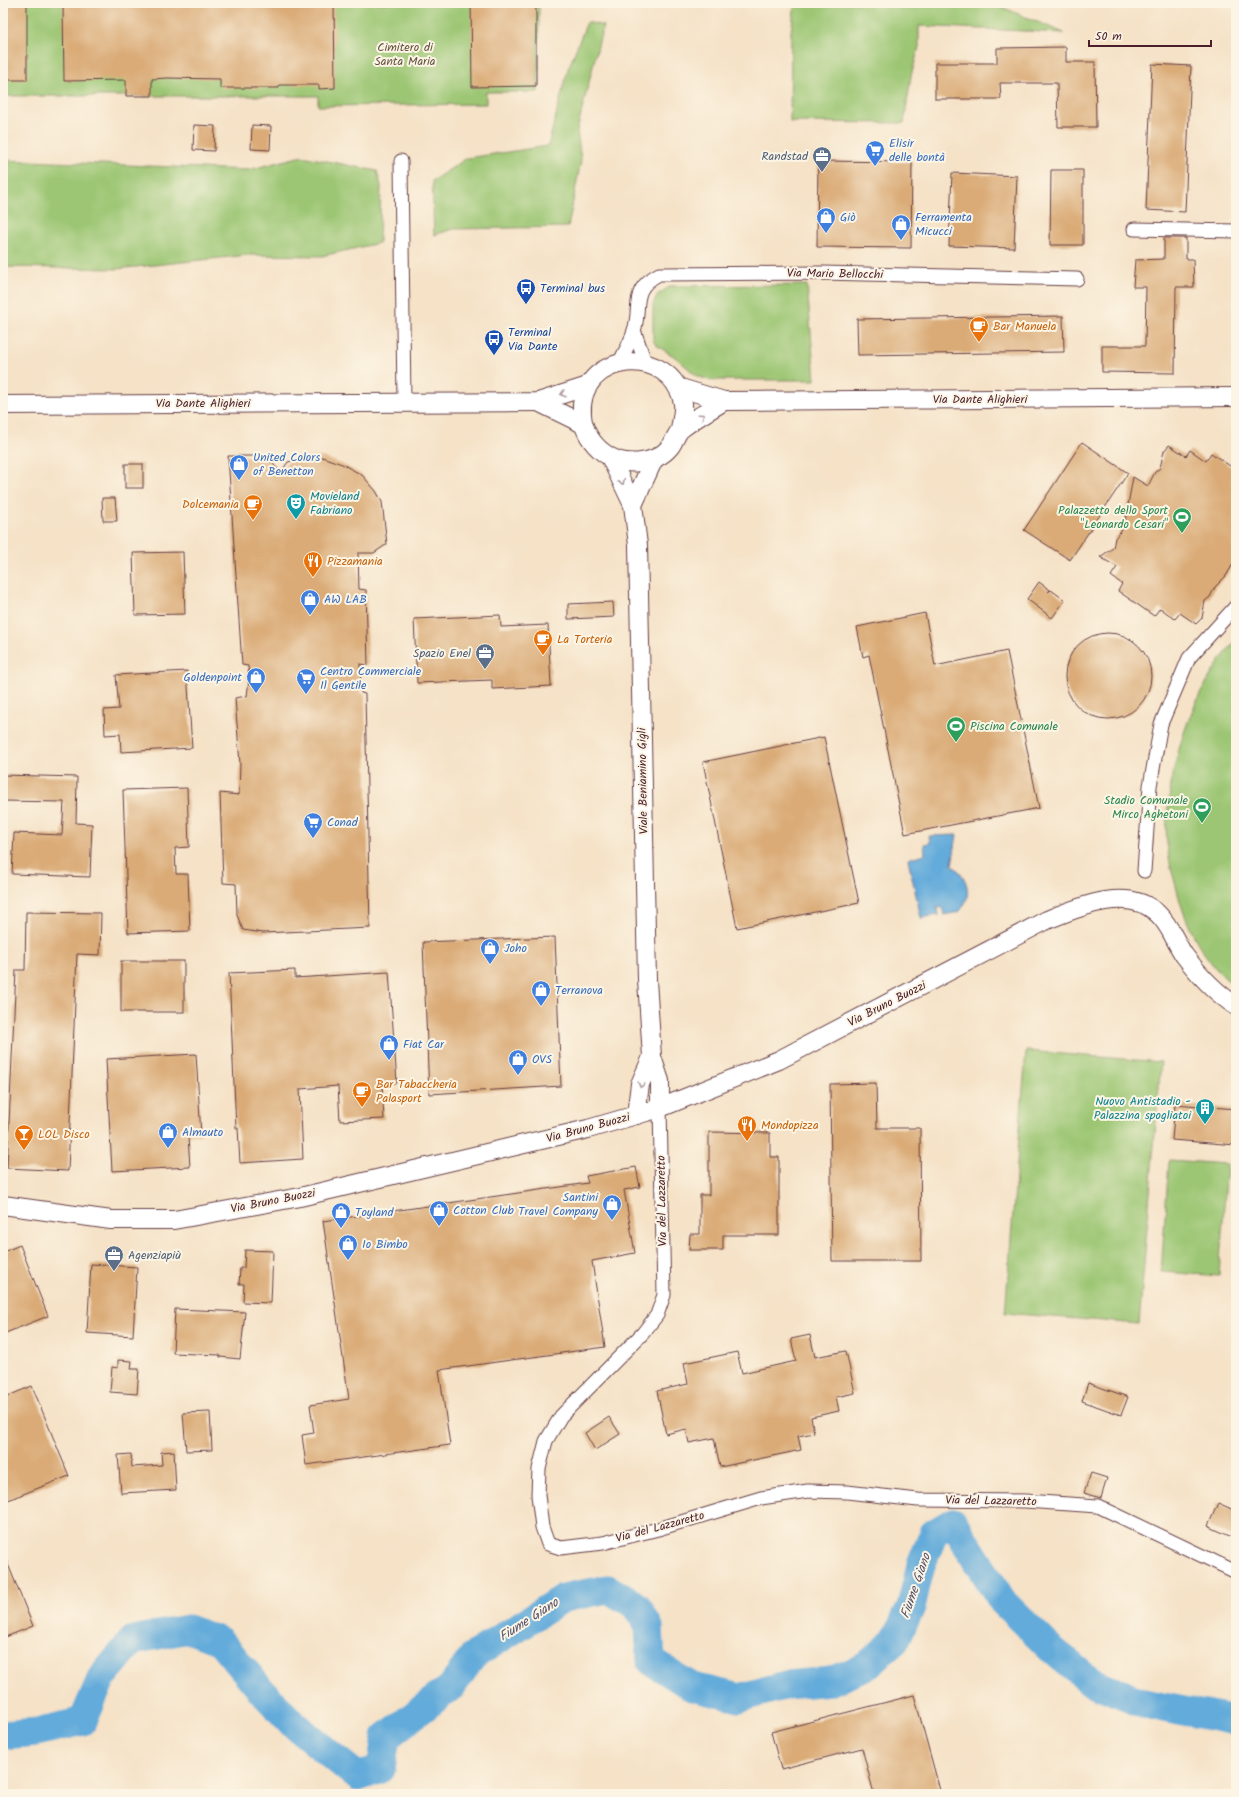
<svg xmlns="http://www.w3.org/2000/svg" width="1239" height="1797" font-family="Kalam,sans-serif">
<rect width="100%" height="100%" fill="#fcf5e5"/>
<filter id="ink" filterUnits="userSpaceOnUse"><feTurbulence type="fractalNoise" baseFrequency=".025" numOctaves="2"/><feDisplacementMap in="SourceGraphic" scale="8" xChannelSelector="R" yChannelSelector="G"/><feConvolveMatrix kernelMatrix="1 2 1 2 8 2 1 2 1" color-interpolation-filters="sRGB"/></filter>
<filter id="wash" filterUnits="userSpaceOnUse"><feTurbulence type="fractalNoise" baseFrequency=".012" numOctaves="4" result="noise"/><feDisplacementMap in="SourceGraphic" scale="16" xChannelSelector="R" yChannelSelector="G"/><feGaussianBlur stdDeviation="0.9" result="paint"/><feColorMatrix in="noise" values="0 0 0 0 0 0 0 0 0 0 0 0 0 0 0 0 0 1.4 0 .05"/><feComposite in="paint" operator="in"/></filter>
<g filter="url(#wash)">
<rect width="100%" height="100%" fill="#f5e2c7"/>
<g fill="#9cc673" stroke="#73724f">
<polygon points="3,3 539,3 538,92 486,92 486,104 318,106 318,96 3,96"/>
<polygon points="795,3 992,3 1064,33 919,26 919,47 911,76 904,123 790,122 791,32"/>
<polygon points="587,22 603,26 577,130 581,160 568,227 453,229 434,235 432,181 467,158 548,146 568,69"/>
<polygon points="302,156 377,171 381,186 379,243 322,256 248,255 117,269 3,267 3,160 248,170"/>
<polygon points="807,285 815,380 709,380 697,376 675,357 656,345 653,340 653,305 657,295 671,286"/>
<path d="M1236,640v347c-31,-23 -50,-60 -59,-97 -4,-15 -9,-31 -10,-47 -2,-17 1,-36 3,-52 9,-57 29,-107 66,-151z"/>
<polygon points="1026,1051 1161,1062 1139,1324 1005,1313"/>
<polygon points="1169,1160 1227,1164 1219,1276 1161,1272"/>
</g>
<path fill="#63abda" stroke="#566582" d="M957,835l-5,30c17,12 21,32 7,47l-15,3 -2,-8 -5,1 1,7 -17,3 -13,-59 17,-5 -1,-10 6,-1 -1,-7z"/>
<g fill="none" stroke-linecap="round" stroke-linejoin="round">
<polyline stroke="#63abda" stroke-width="29" points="3,1735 37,1732 83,1721 102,1677 133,1640 188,1629 220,1641 261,1690 293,1724 358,1777 381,1769 386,1737 452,1686 473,1656 563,1598 608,1589 637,1606 649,1627 651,1661 692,1687 740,1698 786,1685 831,1681 865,1667 895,1641 911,1607 921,1565 934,1533 953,1522 1003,1602 1050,1648 1090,1681 1143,1703 1236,1721"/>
</g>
<g id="blocks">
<g fill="#daab77">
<rect x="3" y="3" width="24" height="77"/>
<polygon points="125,3 278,3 278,6 318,6 318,3 334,3 335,88 319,89 319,85 279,85 279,88 220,88 220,79 167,78 152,79 152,96 126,96 126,80 64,81 63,4"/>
<polygon points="471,3 536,3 536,86 472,87"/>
<polygon points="1066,47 1066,62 1095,62 1096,127 1058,127 1057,83 1000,83 1001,99 935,99 935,63 997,63 997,48"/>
<polygon points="1152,64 1191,66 1185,212 1146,210"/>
<polygon points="194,125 215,126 214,151 193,150"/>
<polygon points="252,125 271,126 270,150 251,149"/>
<polygon points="818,161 912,162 911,248 817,247"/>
<polygon points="1051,170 1083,170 1083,245 1050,245"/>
<polygon points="952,173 1017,176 1014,248 949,246"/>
<polygon points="1164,238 1186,238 1186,259 1193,259 1194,287 1176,287 1175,373 1102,372 1102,346 1145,346 1146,287 1133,287 1135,260 1164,259"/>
<polygon points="1063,316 1064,352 858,355 857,319"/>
<polygon points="1082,442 1128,473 1070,560 1024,530"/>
<polygon points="1169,445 1186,456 1190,450 1206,461 1211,453 1236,470 1236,559 1226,576 1215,587 1210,597 1205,601 1202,618 1196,624 1180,613 1175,619 1160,608 1154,616 1118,591 1122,584 1111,576 1117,567 1100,557 1113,548 1115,538 1124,527 1133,477 1148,486 1155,472 1160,468 1164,451"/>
<polygon points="228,456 265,456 281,472 288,462 302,458 322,457 342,464 362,475 376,491 382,502 387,544 374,553 358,553 359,589 366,590 368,665 360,664 361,693 365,694 370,928 263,933 243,930 237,915 236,884 223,883 220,793 239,795 240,764 235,698 247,696 249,680 248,666 242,665"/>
<rect x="125" y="464" width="18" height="24"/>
<polygon points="102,498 115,498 117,521 103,521"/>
<polygon points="183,552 185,614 135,615 133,553"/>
<polygon points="1039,582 1050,590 1048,592 1051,590 1065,600 1052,618 1027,599"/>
<polygon points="613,602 614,617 568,619 568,604"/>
<polygon points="925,613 935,666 1007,651 1039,808 905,834 869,655 863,657 857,627"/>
<polygon points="500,615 501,627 548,625 551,686 492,689 492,680 417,683 414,619"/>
<circle cx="1108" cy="676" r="43"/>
<polygon points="187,671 192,748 121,752 120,734 105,735 104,710 119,709 116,675"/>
<polygon points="824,737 859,903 737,928 703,762"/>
<polygon points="3,775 77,777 76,823 92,824 90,877 12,874 14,833 62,835 64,802 3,801"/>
<polygon points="187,788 189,847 175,848 176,874 188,874 190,931 128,933 123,790"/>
<polygon points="26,912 101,913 100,955 77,954 68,1171 7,1168 16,970 25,970"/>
<polygon points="555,937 561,1086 429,1094 423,942"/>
<rect x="121" y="961" width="63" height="51"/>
<polygon points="295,970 295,978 389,972 397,1083 382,1083 384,1119 340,1121 338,1086 300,1089 303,1159 240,1163 238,1128 236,1128 229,973"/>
<polygon points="196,1054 201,1135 188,1136 190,1167 112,1171 106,1059"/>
<polygon points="876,1083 877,1128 920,1128 921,1261 832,1261 830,1084"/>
<polygon points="1175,1104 1236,1109 1236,1145 1172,1140"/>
<polygon points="709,1132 770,1133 770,1157 779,1157 779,1235 723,1235 723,1250 689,1250 690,1234 700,1234 700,1195 709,1195"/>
<polygon points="636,1167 640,1187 624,1190 635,1253 592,1261 605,1347 439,1370 450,1445 306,1465 302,1435 314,1433 310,1405 349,1399 323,1221 588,1183 586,1176"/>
<polygon points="20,1245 48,1316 3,1334 3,1252"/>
<polygon points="245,1250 273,1251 271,1303 243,1302 244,1284 239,1284 240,1268 244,1268"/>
<polygon points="91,1264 137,1267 133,1336 87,1333"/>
<polygon points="175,1309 245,1312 240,1359 220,1357 220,1355 173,1353"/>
<polygon points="810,1335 815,1357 846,1351 855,1393 836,1397 839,1411 811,1417 814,1433 798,1436 801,1450 720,1467 714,1438 689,1443 686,1429 666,1434 657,1391 688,1384 684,1363 737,1352 742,1373 796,1361 791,1339"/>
<polygon points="118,1360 132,1361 131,1369 139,1369 137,1394 110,1392 112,1367 118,1368"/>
<polygon points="1088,1383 1128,1397 1121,1415 1082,1401"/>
<polygon points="32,1386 69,1476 3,1502 3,1398"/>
<polygon points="210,1412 212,1450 186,1451 183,1413"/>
<polygon points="609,1417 620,1434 595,1450 585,1433"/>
<polygon points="174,1451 176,1490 121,1493 118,1455 131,1454 132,1467 162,1465 161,1452"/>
<polygon points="1091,1473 1107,1478 1101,1498 1084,1493"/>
<polygon points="1218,1503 1236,1511 1236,1539 1208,1526"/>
<polygon points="3,1552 33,1626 3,1638"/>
<polygon points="914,1695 941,1794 874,1794 862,1748 781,1769 771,1732"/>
</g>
</g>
</g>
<g filter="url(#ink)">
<use href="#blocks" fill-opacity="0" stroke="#643c42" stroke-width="1"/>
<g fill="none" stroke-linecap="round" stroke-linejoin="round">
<defs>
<g id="street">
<polyline points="401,161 404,402"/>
<polyline points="1134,229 1236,231"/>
<polyline points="634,330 645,362"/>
<path d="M620,362c4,-10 11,-20 14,-31 8,-25 -5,-41 25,-57l163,-1 255,6"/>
<polyline points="1144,871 1150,786 1161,724 1189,658 1236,606"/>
<polyline points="660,1108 664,1295 657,1315 643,1333 561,1416 546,1441 539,1469 538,1495 542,1527 548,1544 561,1548 603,1543 658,1529 761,1498 808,1491 847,1492 918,1500 1025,1501 1098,1506 1236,1572"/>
</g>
<g id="secondary">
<polyline points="677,387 724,401 1236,397"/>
<polyline points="538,402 583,424"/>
<polyline points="3,405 538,402 588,386"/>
<path d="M680,430c1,-8 4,-19 3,-27 -11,-60 -106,-52 -101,12 1,15 10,29 22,38 18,14 50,13 66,-6 4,-5 6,-13 11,-18 13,-10 29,-19 43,-28"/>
<polyline points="611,459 633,505 638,545 647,980 652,1057 660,1081 660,1108"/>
<polyline points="633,505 654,459"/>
<polyline points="636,1115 640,1084 652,1057"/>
<path d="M3,1205l108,15h63l126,-23 288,-68 72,-21 119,-48 268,-140c32,-13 82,-35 111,-6 13,12 17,28 26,41 15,20 32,38 52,51"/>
</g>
</defs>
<use href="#street" stroke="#643c42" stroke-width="15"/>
<use href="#secondary" stroke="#643c42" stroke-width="20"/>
<use href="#street" stroke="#fff" stroke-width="13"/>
<use href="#secondary" stroke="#fff" stroke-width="18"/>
</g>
<defs><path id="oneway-chevron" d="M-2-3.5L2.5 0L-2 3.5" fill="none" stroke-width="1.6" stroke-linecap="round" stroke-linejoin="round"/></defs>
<g stroke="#ae9aa0">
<use href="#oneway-chevron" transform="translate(563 394) rotate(163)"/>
<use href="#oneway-chevron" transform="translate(702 416) rotate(-34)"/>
<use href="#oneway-chevron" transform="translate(622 482) rotate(64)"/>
<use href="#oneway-chevron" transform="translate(641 1085) rotate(105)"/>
</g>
</g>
<defs>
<symbol id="supermarket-pin" viewBox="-11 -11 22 30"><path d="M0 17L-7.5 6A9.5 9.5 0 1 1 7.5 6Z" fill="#3f7fe0" stroke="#fcf5e5"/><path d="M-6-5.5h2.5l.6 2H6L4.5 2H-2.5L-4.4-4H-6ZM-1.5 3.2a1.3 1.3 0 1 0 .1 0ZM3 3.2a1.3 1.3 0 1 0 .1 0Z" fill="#fff"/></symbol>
<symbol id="office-pin" viewBox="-11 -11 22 30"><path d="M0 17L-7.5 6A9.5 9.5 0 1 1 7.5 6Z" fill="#5c6f8a" stroke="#fcf5e5"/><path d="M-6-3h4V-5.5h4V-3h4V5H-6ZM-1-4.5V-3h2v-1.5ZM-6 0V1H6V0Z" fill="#fff"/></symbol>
<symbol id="shop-pin" viewBox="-11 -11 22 30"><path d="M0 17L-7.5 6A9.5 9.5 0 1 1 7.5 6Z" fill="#3f7fe0" stroke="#fcf5e5"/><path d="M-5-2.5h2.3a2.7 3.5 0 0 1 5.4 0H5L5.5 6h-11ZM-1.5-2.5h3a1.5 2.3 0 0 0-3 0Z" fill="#fff"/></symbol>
<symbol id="bus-pin" viewBox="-11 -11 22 30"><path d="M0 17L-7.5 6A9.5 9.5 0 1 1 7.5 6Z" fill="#1a4fb4" stroke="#fcf5e5"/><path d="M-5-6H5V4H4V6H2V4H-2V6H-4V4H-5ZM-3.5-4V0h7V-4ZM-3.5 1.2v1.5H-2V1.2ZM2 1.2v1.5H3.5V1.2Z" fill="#fff"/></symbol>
<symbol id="cafe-pin" viewBox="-11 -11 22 30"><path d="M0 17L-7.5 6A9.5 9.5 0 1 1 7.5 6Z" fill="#e8710a" stroke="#fcf5e5"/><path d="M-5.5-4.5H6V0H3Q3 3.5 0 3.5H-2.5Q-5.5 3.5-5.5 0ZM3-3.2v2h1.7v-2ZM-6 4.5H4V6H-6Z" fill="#fff"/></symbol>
<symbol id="theatre-pin" viewBox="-11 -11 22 30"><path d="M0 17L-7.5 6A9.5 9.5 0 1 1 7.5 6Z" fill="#0f9aa8" stroke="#fcf5e5"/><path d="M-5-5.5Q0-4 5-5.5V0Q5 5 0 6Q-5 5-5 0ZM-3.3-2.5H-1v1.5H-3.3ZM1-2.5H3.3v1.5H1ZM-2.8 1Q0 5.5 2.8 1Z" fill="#fff"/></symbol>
<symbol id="stadium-pin" viewBox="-11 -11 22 30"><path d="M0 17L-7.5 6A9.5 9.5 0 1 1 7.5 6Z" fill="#2e9e5b" stroke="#fcf5e5"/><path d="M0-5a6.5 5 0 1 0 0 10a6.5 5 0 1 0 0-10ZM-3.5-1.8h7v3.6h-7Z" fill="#fff"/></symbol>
<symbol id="restaurant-pin" viewBox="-11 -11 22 30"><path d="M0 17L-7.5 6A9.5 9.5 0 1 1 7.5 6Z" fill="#e8710a" stroke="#fcf5e5"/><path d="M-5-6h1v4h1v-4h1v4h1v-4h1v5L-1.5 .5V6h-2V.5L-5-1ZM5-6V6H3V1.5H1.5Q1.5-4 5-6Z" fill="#fff"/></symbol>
<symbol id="building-pin" viewBox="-11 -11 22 30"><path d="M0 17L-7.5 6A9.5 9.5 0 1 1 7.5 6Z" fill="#0f9aa8" stroke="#fcf5e5"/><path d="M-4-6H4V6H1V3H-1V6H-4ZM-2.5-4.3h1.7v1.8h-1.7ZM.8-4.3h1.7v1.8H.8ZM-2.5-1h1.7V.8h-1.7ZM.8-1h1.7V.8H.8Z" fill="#fff"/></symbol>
<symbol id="bar-pin" viewBox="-11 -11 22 30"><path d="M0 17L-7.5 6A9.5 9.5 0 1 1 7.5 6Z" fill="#e8710a" stroke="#fcf5e5"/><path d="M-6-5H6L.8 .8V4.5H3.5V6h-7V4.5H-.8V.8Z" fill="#fff"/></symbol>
</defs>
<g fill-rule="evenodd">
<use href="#supermarket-pin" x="864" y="139" width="22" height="30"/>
<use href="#office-pin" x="811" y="145" width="22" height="30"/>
<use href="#shop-pin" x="815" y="206" width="22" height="30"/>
<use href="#shop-pin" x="890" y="213" width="22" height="30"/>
<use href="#bus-pin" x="515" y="277" width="22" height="30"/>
<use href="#cafe-pin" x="968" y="315" width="22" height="30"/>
<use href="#bus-pin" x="483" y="328" width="22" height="30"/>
<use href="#shop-pin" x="228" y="453" width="22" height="30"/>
<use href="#theatre-pin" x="285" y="492" width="22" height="30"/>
<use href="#cafe-pin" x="242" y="493" width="22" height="30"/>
<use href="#stadium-pin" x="1171" y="506" width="22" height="30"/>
<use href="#restaurant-pin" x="302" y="550" width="22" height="30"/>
<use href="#shop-pin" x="299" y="588" width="22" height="30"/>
<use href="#cafe-pin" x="532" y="628" width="22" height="30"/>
<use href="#office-pin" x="474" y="642" width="22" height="30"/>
<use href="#shop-pin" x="245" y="666" width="22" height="30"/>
<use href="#supermarket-pin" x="295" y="667" width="22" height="30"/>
<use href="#stadium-pin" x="945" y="715" width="22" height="30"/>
<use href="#stadium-pin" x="1191" y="796" width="22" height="30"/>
<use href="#supermarket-pin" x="302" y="811" width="22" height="30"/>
<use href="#shop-pin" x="479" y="937" width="22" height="30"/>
<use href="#shop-pin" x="530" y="979" width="22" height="30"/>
<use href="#shop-pin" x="378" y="1033" width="22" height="30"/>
<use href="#shop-pin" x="507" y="1048" width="22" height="30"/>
<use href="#cafe-pin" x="351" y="1080" width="22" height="30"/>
<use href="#building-pin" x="1194" y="1097" width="22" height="30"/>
<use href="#restaurant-pin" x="736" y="1114" width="22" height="30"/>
<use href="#shop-pin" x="157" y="1121" width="22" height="30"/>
<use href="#bar-pin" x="13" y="1123" width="22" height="30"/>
<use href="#shop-pin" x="601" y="1193" width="22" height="30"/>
<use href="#shop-pin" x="428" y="1199" width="22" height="30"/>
<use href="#shop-pin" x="330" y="1201" width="22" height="30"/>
<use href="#shop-pin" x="337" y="1233" width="22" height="30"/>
<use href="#office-pin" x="103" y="1244" width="22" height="30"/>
</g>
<g text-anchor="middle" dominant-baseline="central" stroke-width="4" stroke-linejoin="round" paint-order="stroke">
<g font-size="12" fill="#635141" stroke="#fcf5e5">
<text x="405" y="47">Cimitero di<tspan x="405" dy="14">Santa Maria</tspan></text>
</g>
<g font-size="12" fill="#366cbe" stroke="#fcf5e5" text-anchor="start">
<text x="889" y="143">Elisir<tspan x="889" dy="14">delle bontà</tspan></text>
<text x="840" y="217">Giò</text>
<text x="915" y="217">Ferramenta<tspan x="915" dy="14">Micucci</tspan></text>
<text x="253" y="457">United Colors<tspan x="253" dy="14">of Benetton</tspan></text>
<text x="324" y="599">AW LAB</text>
<text x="320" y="671">Centro Commerciale<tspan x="320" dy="14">Il Gentile</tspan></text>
<text x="242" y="677" text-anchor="end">Goldenpoint</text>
<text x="327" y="822">Conad</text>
<text x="504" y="948">Joho</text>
<text x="555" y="990">Terranova</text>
<text x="403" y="1044">Fiat Car</text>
<text x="532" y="1059">OVS</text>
<text x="182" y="1132">Almauto</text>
<text x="598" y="1197" text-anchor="end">Santini<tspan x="598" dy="14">Travel Company</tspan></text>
<text x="453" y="1210">Cotton Club</text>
<text x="355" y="1212">Toyland</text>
<text x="362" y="1244">Io Bimbo</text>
</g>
<g font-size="12" fill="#4e5e75" stroke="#fcf5e5" text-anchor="end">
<text x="808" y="156">Randstad</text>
<text x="471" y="653">Spazio Enel</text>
<text x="128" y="1255" text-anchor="start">Agenziapiù</text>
</g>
<g font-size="12" fill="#4a1f2b" stroke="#fcf5e5">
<text transform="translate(835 274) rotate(1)">Via Mario Bellocchi</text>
<text x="980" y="399">Via Dante Alighieri</text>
<text x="203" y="403">Via Dante Alighieri</text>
<text transform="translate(643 781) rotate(-91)">Viale Beniamino Gigli</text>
<text transform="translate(887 1004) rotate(-27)">Via Bruno Buozzi</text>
<text transform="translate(588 1128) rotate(-15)">Via Bruno Buozzi</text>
<text transform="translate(273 1201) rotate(-11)">Via Bruno Buozzi</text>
<text transform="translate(662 1201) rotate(-91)">Via del Lazzaretto</text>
<text transform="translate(991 1501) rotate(1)">Via del Lazzaretto</text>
<text transform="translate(660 1527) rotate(-15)">Via del Lazzaretto</text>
</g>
<g font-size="12" fill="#164399" stroke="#fcf5e5" text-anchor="start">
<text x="540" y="288">Terminal bus</text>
<text x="508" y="332">Terminal<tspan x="508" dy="14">Via Dante</tspan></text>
</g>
<g font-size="12" fill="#c56008" stroke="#fcf5e5" text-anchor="start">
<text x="993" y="326">Bar Manuela</text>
<text x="239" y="504" text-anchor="end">Dolcemania</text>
<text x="327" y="561">Pizzamania</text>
<text x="557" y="639">La Torteria</text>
<text x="376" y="1084">Bar Tabaccheria<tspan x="376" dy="14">Palasport</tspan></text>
<text x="761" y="1125">Mondopizza</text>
<text x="38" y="1134">LOL Disco</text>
</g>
<g font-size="12" fill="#0d838f" stroke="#fcf5e5" text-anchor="start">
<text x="310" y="496">Movieland<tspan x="310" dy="14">Fabriano</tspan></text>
<text x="1191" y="1101" text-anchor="end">Nuovo Antistadio -<tspan x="1191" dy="14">Palazzina spogliatoi</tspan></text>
</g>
<g font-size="12" fill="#27864d" stroke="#fcf5e5" text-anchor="end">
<text x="1168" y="510">Palazzetto dello Sport<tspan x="1168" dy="14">"Leonardo Cesari"</tspan></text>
<text x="970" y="726" text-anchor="start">Piscina Comunale</text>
<text x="1188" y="800">Stadio Comunale<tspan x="1188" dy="14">Mirco Aghetoni</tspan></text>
</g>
<g font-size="13" font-style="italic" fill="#535068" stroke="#fcf5e5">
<text transform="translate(916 1586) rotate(-71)">Fiume Giano</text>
<text transform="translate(529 1620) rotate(-33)">Fiume Giano</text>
</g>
</g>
<rect width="1239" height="1797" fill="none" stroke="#fcf5e5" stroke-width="16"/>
<path d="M1089 40v6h122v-6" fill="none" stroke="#4a1f2b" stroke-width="2"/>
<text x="1095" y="40" font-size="12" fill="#4a1f2b" stroke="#fcf5e5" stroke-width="3" paint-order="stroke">50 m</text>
</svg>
